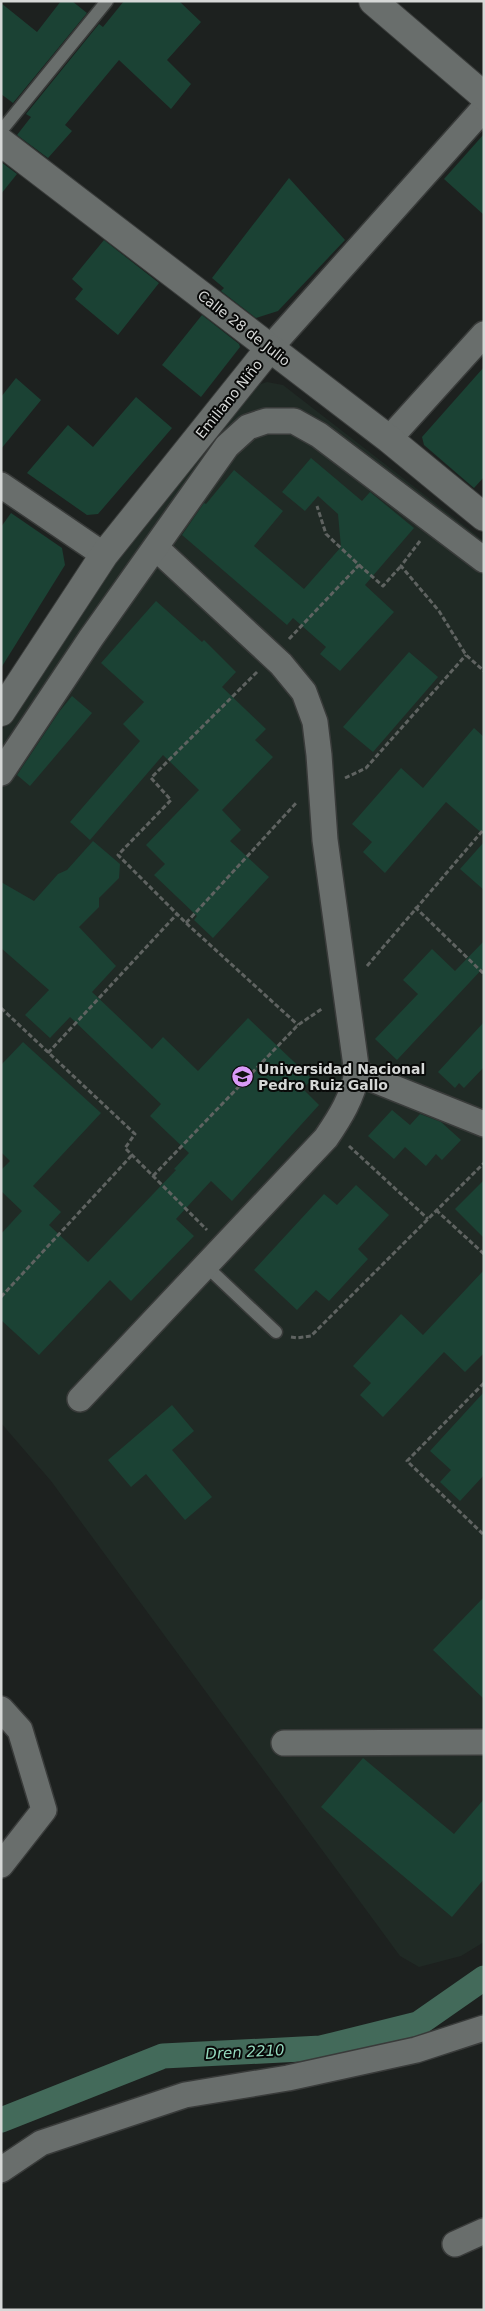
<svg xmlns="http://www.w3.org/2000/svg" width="485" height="2311" font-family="'DejaVu Sans',sans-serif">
<rect width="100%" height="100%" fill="#1d211f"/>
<polygon fill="#202a25" points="267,382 283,385 484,541 484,1942 461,1956 419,1967 400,1956 51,1481 1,1423 1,732 104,555 258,385"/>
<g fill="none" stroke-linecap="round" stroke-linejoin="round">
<polyline stroke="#436a5a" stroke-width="25" points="1,2120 163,2056 321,2048 418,2024 484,1978"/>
</g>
<g fill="#1b4234">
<polygon points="61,1 72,1 87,13 13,103 1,94 1,3 37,32"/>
<polygon points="124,1 179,1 201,22 167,60 191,84 171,109 119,60 65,125 72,131 48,158 17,135 31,117 26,114 99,24 103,27"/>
<polygon points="484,134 484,215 444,179"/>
<polygon points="1,162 17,174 1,194"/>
<polygon points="289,178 345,240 278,311 256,318 221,291 224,288 212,278"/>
<polygon points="104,240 159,283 118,335 75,299 83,289 72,279"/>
<polygon points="202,315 239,344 240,347 201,397 162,365"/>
<polygon points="484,367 484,477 474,488 424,445 422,437"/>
<polygon points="16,378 41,400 1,449 1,397"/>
<polygon points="136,397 172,428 98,514 87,515 27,473 68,425 93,447"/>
<polygon points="311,458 362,501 370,492 414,528 365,585 394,612 340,671 320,654 326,647 293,618 287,625 182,535 204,503 206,504 234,470 283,511 254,546 304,589 341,547 338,514 318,496 305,511 282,492"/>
<polygon points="11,513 62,548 65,565 1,668 1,527"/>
<polygon points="156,601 202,642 204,640 236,672 222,687 266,729 255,740 273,757 222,810 241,830 230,841 269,877 213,938 194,920 197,916 154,875 165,864 146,845 199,790 163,755 90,840 70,822 140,741 123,724 144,702 101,663"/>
<polygon points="409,652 438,677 373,752 343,727"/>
<polygon points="72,696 92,713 30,786 17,775 59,712"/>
<polygon points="474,728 484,737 484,835 446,802 385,873 363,852 372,842 352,824 401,768 423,788"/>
<polygon points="93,841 120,864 119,878 99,898 99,907 79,927 116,966 92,992 152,1049 163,1037 198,1071 248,1018 312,1079 303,1089 319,1105 232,1201 211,1181 176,1219 194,1236 131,1301 110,1280 39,1355 1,1320 1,1234 22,1211 1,1191 1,1170 10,1161 1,1152 1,1065 23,1042 101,1113 33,1186 61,1212 49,1225 88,1262 176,1170 174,1169 189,1153 150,1116 161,1104 70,1017 50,1038 25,1015 49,990 1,948 1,882 34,901 58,874 67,870"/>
<polygon points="484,842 484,890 460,869"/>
<polygon points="484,941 484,967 397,1060 375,1039 418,994 403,980 432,949 455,971"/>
<polygon points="484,1022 484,1067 464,1088 459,1083 455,1088 438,1072"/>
<polygon points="392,1110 410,1125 420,1114 441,1122 461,1140 442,1160 436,1154 426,1166 405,1147 394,1159 368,1136"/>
<polygon points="484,1180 484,1238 455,1209"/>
<polygon points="356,1185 389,1215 358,1249 368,1259 329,1301 316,1290 297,1310 254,1270 324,1194 337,1205"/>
<polygon points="484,1270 484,1353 465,1372 444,1352 383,1417 360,1395 371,1383 353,1366 401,1314 423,1335"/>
<polygon points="484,1392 484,1475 460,1501 440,1482 451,1470 430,1451"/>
<polygon points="172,1405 194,1431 172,1450 212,1497 185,1520 146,1474 131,1487 108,1460"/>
<polygon points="484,1597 484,1699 433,1650"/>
<polygon points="363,1758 454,1834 484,1799 484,1879 452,1917 321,1807"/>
</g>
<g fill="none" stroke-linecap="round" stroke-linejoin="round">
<defs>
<g id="lane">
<polyline points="1,131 107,1"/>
<polyline points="206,1266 276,1332"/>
</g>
<g id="street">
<polyline points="269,349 484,108"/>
<polyline points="389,439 484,334"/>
<polyline points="1,485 104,555"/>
<polyline points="156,548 281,664 304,692 315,722 319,755 325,840 357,1073 484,1124"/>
<polyline points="1,773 91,638 227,446 248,427 266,421 294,421 319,435 484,560"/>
<path d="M80,1399l246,-261c15,-22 26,-40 31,-65"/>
<polyline points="1,1709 20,1730 44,1810 1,1865"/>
<polyline points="284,1743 484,1742"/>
<polyline points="1,2170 41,2143 185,2095 288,2078 416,2050 484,2028"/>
<polyline points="455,2244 484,2231"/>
</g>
<g id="secondary">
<polyline points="373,1 484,96"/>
<polyline points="1,142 389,439 484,517"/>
<polyline points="1,712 104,555 269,349"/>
</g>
</defs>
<use href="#lane" stroke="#393b3a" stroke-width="15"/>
<use href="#street" stroke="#393b3a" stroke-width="28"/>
<use href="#secondary" stroke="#393b3a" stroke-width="30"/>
<g stroke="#5f6361" stroke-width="3" stroke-dasharray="5 2.5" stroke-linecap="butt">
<polyline points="420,541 401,566 439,611 466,655 484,671"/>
<polyline points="359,565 383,586 401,566"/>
<polyline points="289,639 359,565 326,534 317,506"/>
<polyline points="257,672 151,778 171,800 118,855 186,923 298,1025"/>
<polyline points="345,778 366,768 466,655"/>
<polyline points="415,907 484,974"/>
<polyline points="186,923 297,802"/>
<polyline points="367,966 484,829"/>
<polyline points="1,1008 135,1134 125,1148 207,1230"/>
<polyline points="48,1053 177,914"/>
<polyline points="349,1146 428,1219"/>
<polyline points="153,1176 298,1025 323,1008"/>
<polyline points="436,1210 484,1254"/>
<polyline points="1,1297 132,1155"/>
<polyline points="291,1337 297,1338 311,1336 484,1163"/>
<polyline points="484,1383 407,1461 484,1535"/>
</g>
<use href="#lane" stroke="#696e6c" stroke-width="12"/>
<use href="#street" stroke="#696e6c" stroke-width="25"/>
<use href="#secondary" stroke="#696e6c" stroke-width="28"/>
</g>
<defs>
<symbol id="university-disc" viewBox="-11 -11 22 22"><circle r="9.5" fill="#d99af7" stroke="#090a09"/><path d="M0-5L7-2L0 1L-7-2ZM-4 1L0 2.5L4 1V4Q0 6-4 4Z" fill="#111"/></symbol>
</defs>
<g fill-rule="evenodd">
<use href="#university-disc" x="230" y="1064" width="25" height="25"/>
</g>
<g text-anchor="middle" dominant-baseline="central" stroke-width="4" stroke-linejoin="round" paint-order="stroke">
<g font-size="14" fill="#d6d8d7" stroke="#090a09">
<text transform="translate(244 328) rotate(38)">Calle 28 de Julio</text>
<text transform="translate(229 399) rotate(-51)">Emiliano Niño</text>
</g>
<g font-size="14" font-weight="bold" fill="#d6d8d7" stroke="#090a09" text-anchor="start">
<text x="258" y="1069">Universidad Nacional<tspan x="258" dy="16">Pedro Ruiz Gallo</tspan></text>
</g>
<g font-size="15" font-style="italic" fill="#95dabe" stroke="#090a09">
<text transform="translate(245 2052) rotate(-3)">Dren 2210</text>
</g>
</g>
<rect width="485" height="2311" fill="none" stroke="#d6d8d7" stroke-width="5"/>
</svg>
